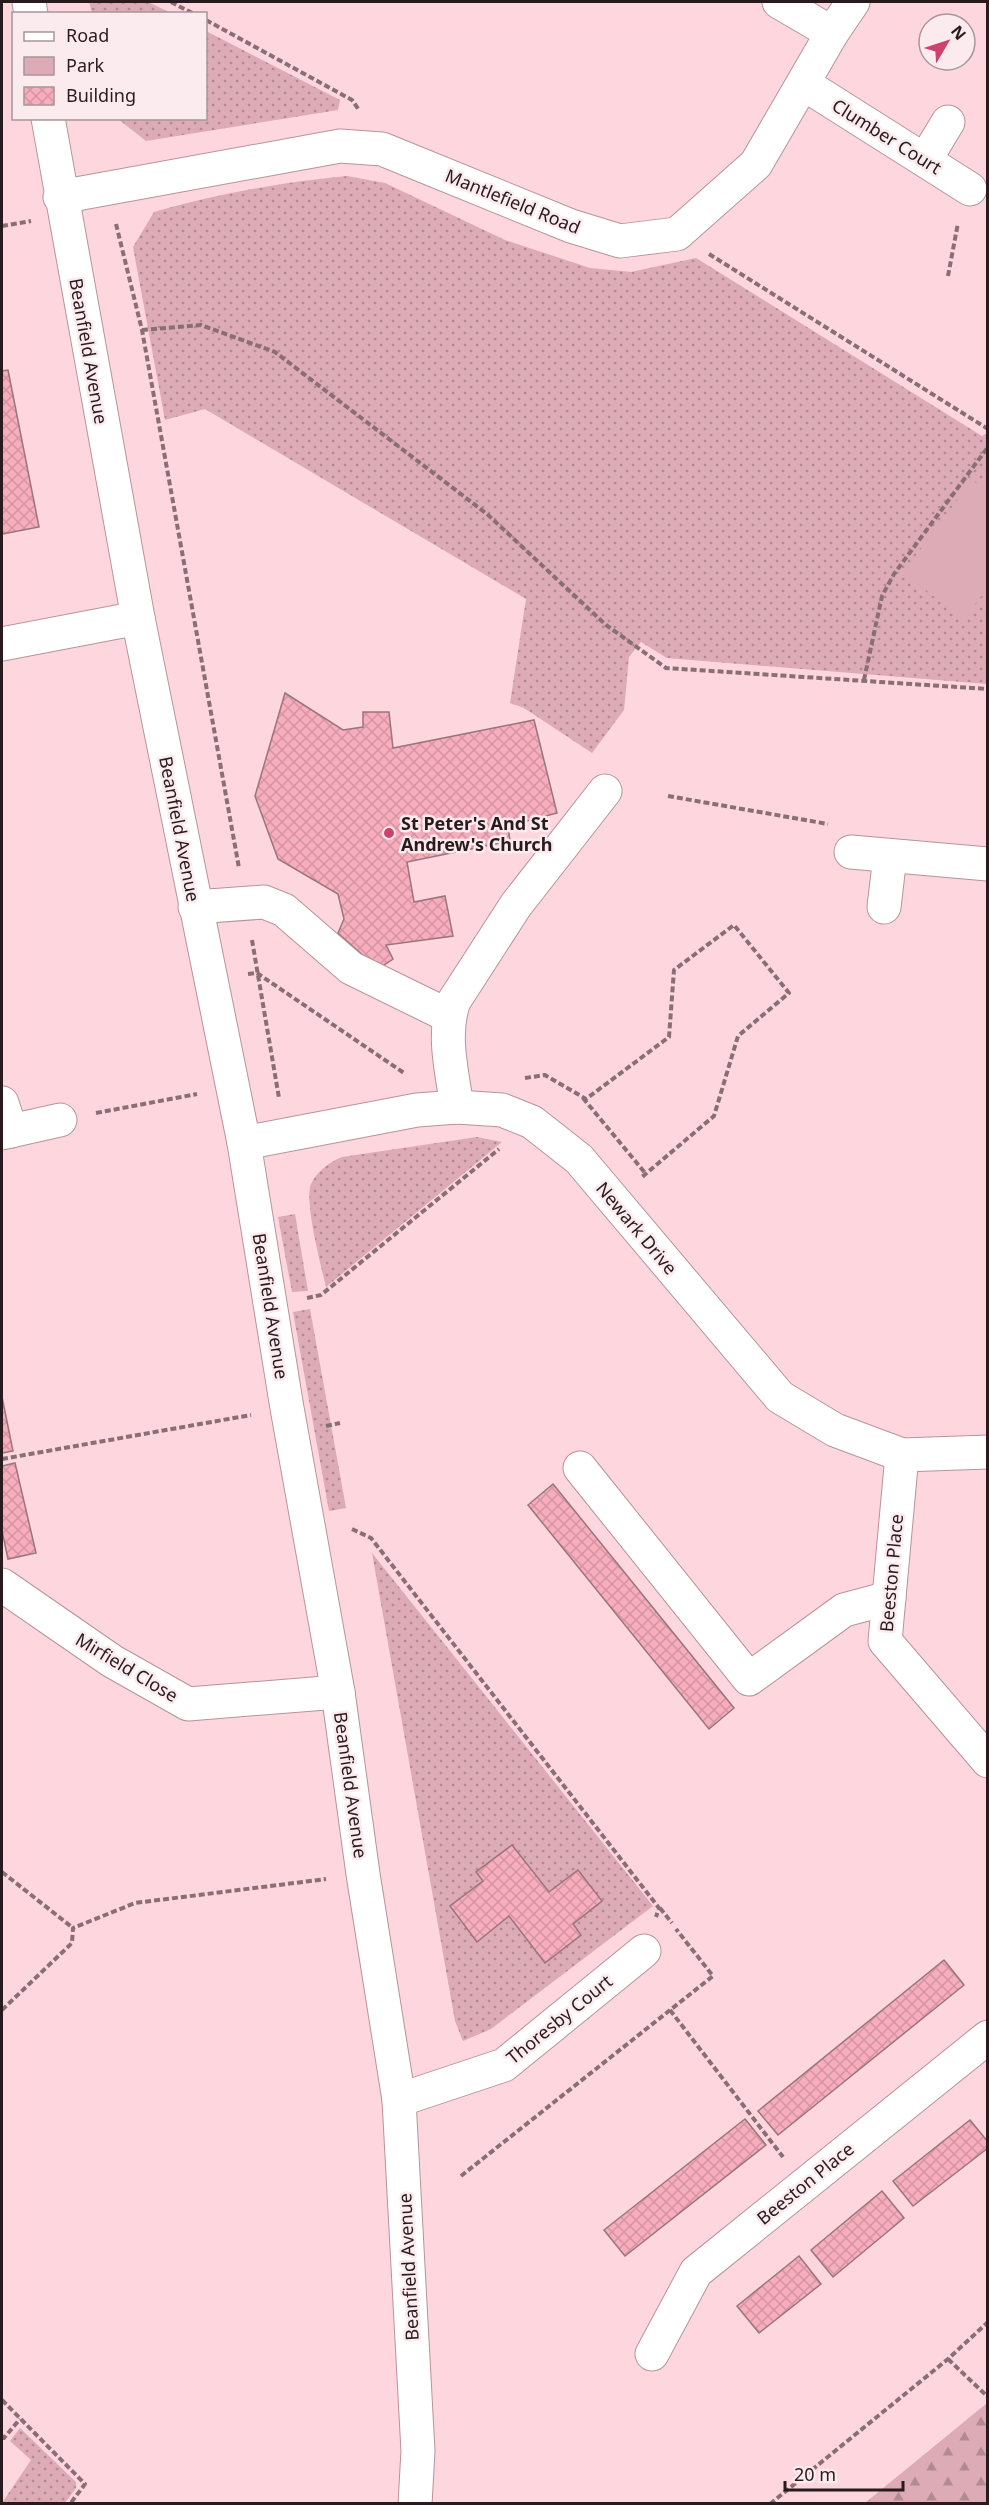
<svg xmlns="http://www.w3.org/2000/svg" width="989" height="2505" font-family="'Noto Sans',sans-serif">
<defs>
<pattern id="grass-dots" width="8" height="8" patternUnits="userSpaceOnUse" patternTransform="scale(1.5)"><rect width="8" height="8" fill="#dcabb5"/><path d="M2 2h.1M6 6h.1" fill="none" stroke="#b28a93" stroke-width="1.8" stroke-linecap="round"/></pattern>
<pattern id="forest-firs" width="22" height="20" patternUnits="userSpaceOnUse" patternTransform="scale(1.5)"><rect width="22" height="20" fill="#dcabb5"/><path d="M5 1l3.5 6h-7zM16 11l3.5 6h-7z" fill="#b28a93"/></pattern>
<pattern id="building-cross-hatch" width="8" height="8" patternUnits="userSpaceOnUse" patternTransform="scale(1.5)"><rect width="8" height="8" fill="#f8adbd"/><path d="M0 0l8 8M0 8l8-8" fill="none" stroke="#d594a2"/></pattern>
</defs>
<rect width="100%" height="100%" fill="#fed6de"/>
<g fill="url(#grass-dots)">
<polygon points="89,2 148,2 171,13 92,13"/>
<polygon points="206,31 340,100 338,110 146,141 118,119 206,118"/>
<path d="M347,176l38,7 120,57 85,28 41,4 65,-14 286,178 5,-3v251l-320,-26 -26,-16 -12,15 -5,53 -32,43 -68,-45 -14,-5 16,-104 -321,-190 -40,11 -32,-173 21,-35c63,-18 128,-30 193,-36z"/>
<path d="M477,1137l25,5 -176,145c-5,-21 -22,-86 -15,-103 6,-13 19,-22 31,-27z"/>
<polygon points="295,1214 308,1291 292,1292 278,1217"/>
<polygon points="310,1309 346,1508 329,1511 293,1312"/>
<polygon points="372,1553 653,1906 491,2029 463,2041 455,2021"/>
<polygon points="20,2428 76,2482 76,2488 65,2503 2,2503 31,2460 10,2441"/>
</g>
<polygon fill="url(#forest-firs)" points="987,2403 987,2503 865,2503"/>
<polygon fill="#dcabb5" points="972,480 987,491 987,593 985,591 964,619 903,573"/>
<g fill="url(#building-cross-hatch)" stroke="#99757d" stroke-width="1.5">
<polygon points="8,370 39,527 2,534 2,371"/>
<polygon points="285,693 343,730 363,727 363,712 389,712 393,748 534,720 557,813 508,826 510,841 407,862 414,902 445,896 453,936 386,945 393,959 378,969 338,933 344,919 338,894 278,859 255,796"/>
<polygon points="2,1397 13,1451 2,1453"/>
<polygon points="15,1463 36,1553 8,1559 2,1531 2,1466"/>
<polygon points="553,1484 734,1708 709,1729 528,1505"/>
<polygon points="512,1845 549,1892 578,1870 602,1901 573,1924 581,1935 545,1963 509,1916 477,1942 450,1906 483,1881 476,1872"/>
<polygon points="944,1960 964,1985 778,2135 758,2111"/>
<polygon points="745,2119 766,2145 625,2256 604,2230"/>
<polygon points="970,2120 988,2142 988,2148 913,2206 893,2181"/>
<polygon points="882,2191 904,2218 833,2277 811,2250"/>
<polygon points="799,2256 821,2284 759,2333 737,2306"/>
</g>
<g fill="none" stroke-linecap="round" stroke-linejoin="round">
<defs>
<g id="minor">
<polyline points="29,2 31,14"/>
<polyline points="779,2 832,33"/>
<polyline points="804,84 970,189"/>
<polyline points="48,118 138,618 244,1143 287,1408 338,1692 363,1874 399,2100 418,2451 415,2504"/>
<polyline points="925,160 948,122"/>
<polyline points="60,197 340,146 382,149 571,226 620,241 677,234 756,164 832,33 853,2"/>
<polyline points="2,644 138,618"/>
<polyline points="851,852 988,864"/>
<polyline points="195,907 264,902 284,910 351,968 449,1016"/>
<polyline points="884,907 890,856"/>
<polyline points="2,1103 11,1131"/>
<path d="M457,1107c-5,-35 -15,-73 -3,-106l62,-96 89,-114"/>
<polyline points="2,1133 60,1120"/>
<polyline points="244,1143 417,1110 457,1107 502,1110 532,1122 579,1159 780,1397 835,1430 902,1455 988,1452"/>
<polyline points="902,1455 885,1641 988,1761"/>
<polyline points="580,1468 749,1679 844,1610 889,1598"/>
<polyline points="2,1585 112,1661 188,1704 338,1692"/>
<polyline points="399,2100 504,2065 644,1951"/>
<polyline points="652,2354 696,2272 988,2037"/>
</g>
</defs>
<use href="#minor" stroke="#b8939a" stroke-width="35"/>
<g stroke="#896f75" stroke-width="4" stroke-dasharray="6 3" stroke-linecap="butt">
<polyline points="171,2 194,14"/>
<polyline points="206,20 352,100 359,110"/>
<polyline points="116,224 142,330 239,868"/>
<polyline points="2,226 31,221"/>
<polyline points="709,254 988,429"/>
<polyline points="948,276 958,223"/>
<polyline points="142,330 201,325 275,352 487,514 606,625 666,668 988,689"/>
<polyline points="864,680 882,596 894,574 988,447"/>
<polyline points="668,796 828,824"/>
<polyline points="252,940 279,1098"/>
<polyline points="248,974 257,973 404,1073"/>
<polyline points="525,1078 545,1075 586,1099 669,1037 674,970 734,925 789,993 738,1036 714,1116 642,1177"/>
<polyline points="583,1098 646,1174"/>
<polyline points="96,1113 197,1094"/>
<polyline points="307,1298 321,1295 499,1149"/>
<polyline points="326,1426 340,1423"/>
<polyline points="2,1459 251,1415"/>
<polyline points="352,1529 371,1538 659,1908 656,1917"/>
<polyline points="2,1872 73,1928"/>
<polyline points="660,1908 672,1923"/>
<polyline points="2,2010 72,1943 73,1928 135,1903 326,1879"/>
<polyline points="670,2010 783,2157"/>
<polyline points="461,2176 713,1976 676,1929"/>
<polyline points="948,2359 988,2397"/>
<polyline points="2,2400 85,2484 70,2504"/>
<polyline points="2,2436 4,2438 20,2419"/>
<polyline points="770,2504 948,2359 988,2322"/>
</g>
<use href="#minor" stroke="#fff" stroke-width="33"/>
</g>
<circle fill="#ce416f" stroke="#fbebee" stroke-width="2" cx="389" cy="833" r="6"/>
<g text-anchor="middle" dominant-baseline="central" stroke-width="5" stroke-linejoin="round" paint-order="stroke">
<g font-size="18" fill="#281a1d" stroke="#fbebee">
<text transform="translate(887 136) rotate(32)">Clumber Court</text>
<text transform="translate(513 201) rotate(22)">Mantlefield Road</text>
<text transform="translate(89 351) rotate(80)">Beanfield Avenue</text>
<text transform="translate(180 829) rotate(79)">Beanfield Avenue</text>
<text transform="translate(637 1228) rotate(50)">Newark Drive</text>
<text transform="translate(271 1306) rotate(81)">Beanfield Avenue</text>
<text transform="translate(891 1573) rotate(-85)">Beeston Place</text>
<text transform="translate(127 1667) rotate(31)">Mirfield Close</text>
<text transform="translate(351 1785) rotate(82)">Beanfield Avenue</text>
<text transform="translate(559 2019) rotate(-39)">Thoresby Court</text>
<text transform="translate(805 2183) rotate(-39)">Beeston Place</text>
<text transform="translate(408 2267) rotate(-93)">Beanfield Avenue</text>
</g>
<g font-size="18" font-weight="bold" fill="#281a1d" stroke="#fbebee" text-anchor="start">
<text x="401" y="823">St Peter's And St<tspan x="401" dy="21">Andrew's Church</tspan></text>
</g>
</g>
<rect width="989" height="2505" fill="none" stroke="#281a1d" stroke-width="6"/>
<rect x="12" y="12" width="195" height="108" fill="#fbebee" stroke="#a7979a" stroke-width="1.5"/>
<rect x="24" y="32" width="30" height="9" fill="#ffffff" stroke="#a7979a" stroke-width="1.5"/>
<text x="66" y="42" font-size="18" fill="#281a1d">Road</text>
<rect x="24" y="57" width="30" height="18" fill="#dcabb5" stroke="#a7979a" stroke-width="1.5"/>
<text x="66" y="72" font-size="18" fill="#281a1d">Park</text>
<rect x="24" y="87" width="30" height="18" fill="url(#building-cross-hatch)" stroke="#a7979a" stroke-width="1.5"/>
<text x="66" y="102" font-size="18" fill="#281a1d">Building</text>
<g transform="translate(947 42) rotate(51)"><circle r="28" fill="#fbebee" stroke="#a7979a" stroke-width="1.5"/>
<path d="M0-4.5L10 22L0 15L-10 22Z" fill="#ce416f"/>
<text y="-9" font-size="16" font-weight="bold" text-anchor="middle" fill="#281a1d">N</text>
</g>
<path d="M785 2481v9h118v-9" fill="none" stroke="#281a1d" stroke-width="3"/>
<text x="794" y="2481" font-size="18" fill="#281a1d" stroke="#fbebee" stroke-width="4.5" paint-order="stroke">20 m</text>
</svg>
